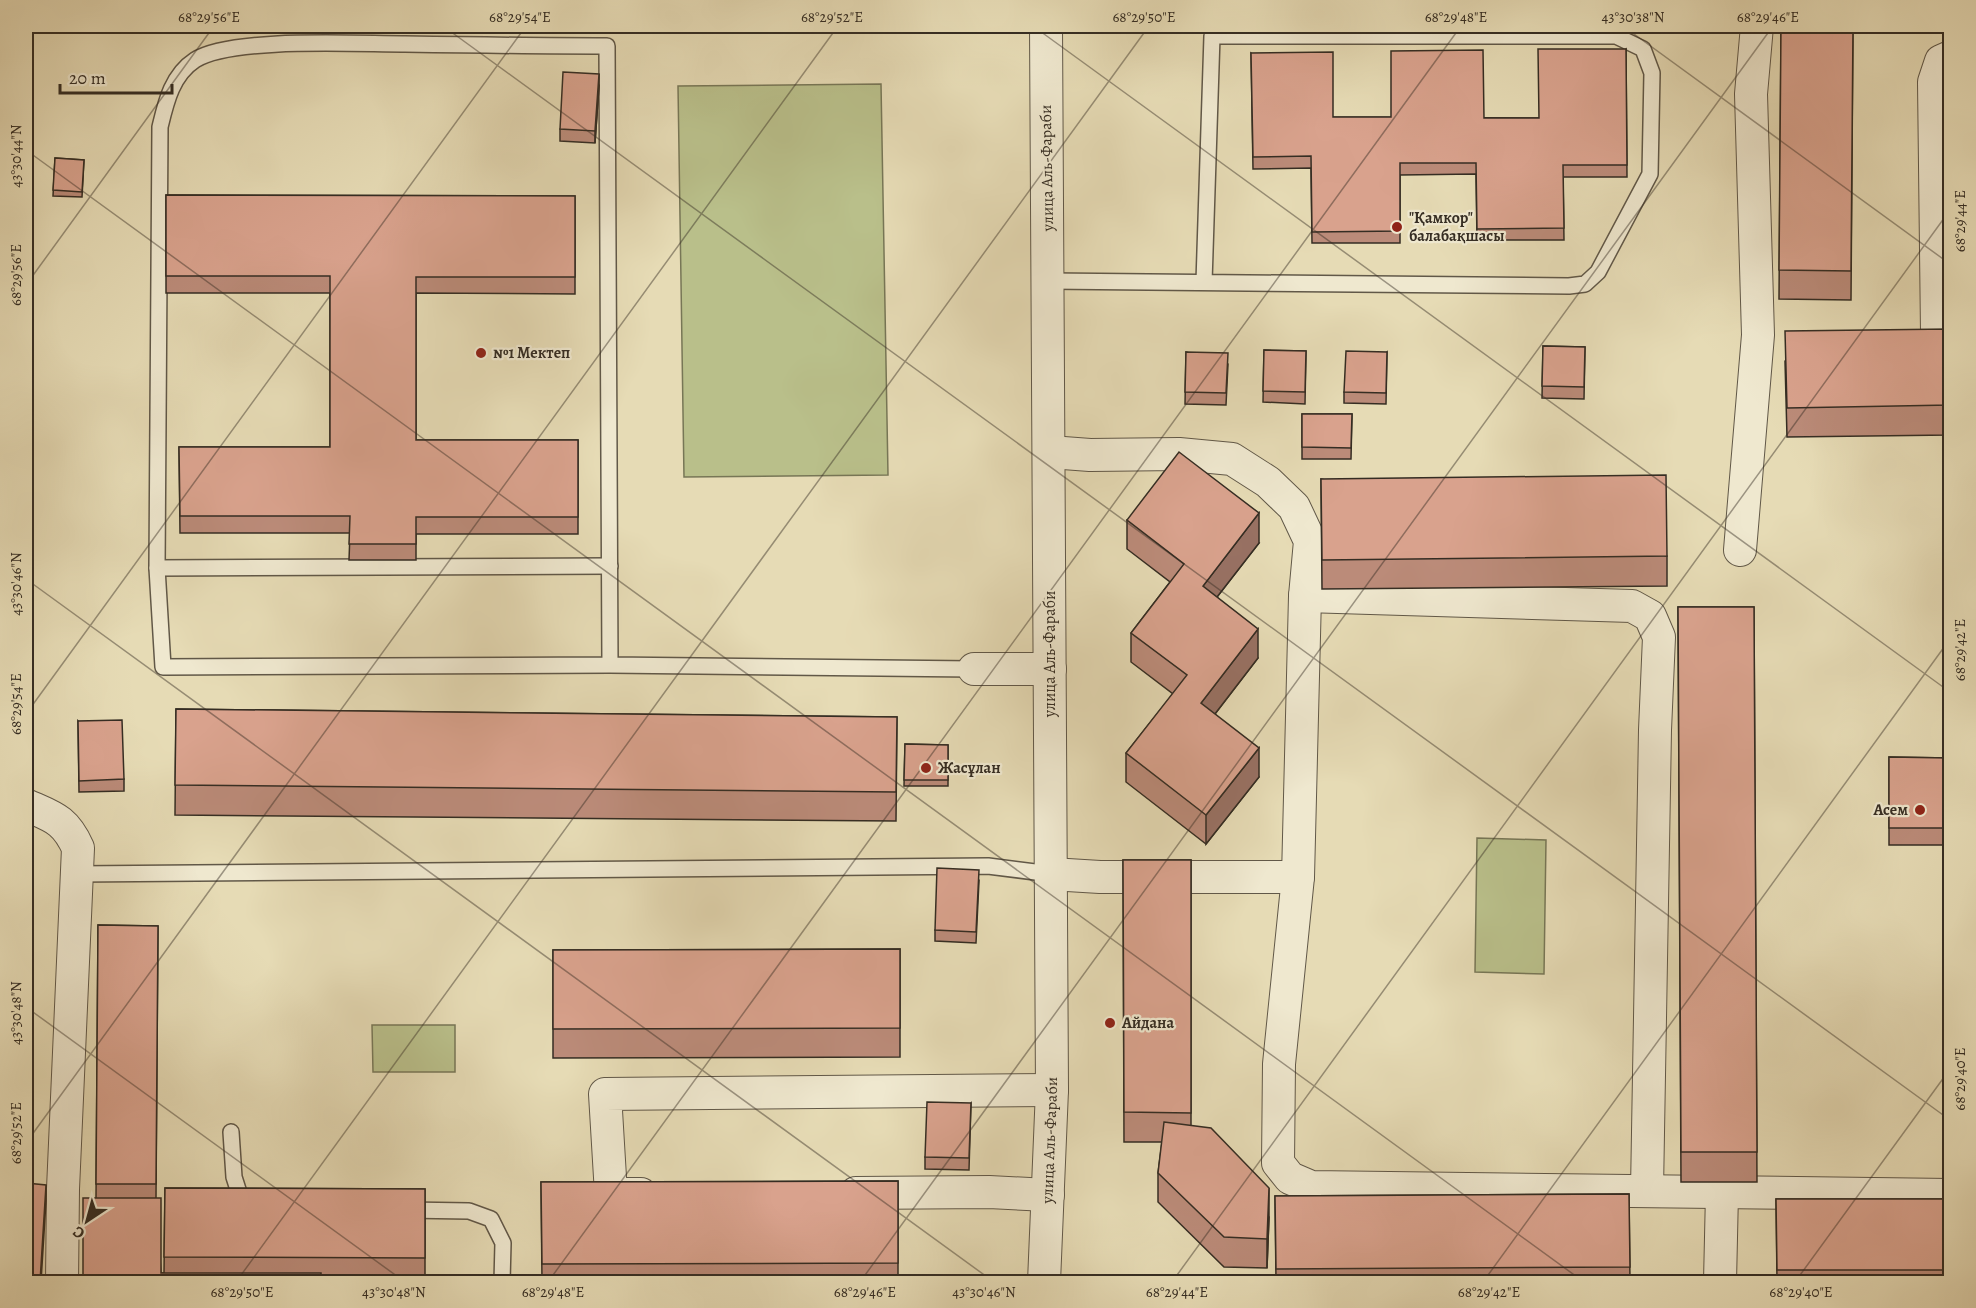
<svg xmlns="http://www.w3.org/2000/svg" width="1976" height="1308" font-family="Alegreya,serif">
<rect width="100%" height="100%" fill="#e6dbb5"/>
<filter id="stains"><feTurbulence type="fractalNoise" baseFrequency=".00333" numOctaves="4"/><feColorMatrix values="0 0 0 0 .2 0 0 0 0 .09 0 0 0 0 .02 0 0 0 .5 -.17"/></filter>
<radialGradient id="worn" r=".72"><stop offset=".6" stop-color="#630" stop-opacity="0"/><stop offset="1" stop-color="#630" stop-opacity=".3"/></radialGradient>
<g fill="#b9bf8a" stroke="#777656" stroke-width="1.5">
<polygon points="881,84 888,475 684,477 678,86"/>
<polygon points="1477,838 1546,840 1544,974 1475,972"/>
<polygon points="372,1025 455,1025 455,1072 373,1072"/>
</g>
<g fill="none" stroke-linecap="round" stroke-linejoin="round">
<defs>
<g id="lane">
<polyline points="1049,281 1569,286 1585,284 1598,272 1650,174 1652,73 1643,49 1616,36 1212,36 1204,282"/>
<polyline points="157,568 610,566"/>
<path d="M610,665l-3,-619c-68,0 -136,-1 -205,-2 -46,0 -171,-7 -207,16 -23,15 -29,42 -35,67l-3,441 6,99 447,-2 364,4"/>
<polyline points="77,874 988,866 1051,874"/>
<polyline points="231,1132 234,1177 241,1199 248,1202"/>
<polyline points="406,1210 469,1211 491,1219 503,1243 502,1282"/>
</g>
<g id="street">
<polyline points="1937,333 1934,82 1941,61 1950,57"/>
<polyline points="1050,452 1090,455 1179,454 1232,459 1268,482 1294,507 1310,541 1305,596 1298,877 1279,1064 1278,1163 1290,1178 1311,1187 1950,1195"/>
<polyline points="1740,550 1758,335 1751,94 1757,26"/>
<polyline points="1305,596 1632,606 1650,616 1659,637 1655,730 1647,1190"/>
<polyline points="974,669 1050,669"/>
<path d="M26,805c27,12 39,14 52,43l-15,341 -1,93"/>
<polyline points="1051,874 1100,877 1298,877"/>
<polyline points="856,1193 989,1192 1048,1195"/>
<polyline points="641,1194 611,1194 605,1094 1052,1090"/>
<path id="s1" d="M1044,1282l8,-192 -6,-1064"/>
<polyline points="1720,1282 1722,1193"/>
</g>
</defs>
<use href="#lane" stroke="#615848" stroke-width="18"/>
<use href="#street" stroke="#615848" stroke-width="34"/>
<use href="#lane" stroke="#efe8cf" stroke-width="15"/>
<use href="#street" stroke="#efe8cf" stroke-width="32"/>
</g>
<g fill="#bb8b79" stroke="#352d23" stroke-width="1.5">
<polygon points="1781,26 1853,26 1851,300 1779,299"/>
<polygon points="1626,49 1627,177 1563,177 1564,240 1477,240 1476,174 1400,175 1400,243 1312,243 1311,168 1253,169 1251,53 1333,117 1539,118"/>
<polygon points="599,86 595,143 560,141 560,129"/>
<polygon points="55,158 84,160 82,197 53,196"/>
<polygon points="166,195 575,196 575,294 416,293 416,440 578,440 578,534 416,534 416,560 349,560 350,533 180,533 179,447 330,447 330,293 166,293"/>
<polygon points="1950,329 1950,435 1787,437 1785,361"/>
<polygon points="1543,346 1585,347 1584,399 1542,398"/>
<polygon points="1264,350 1306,351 1305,404 1263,402"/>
<polygon points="1186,352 1228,364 1226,405 1185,404"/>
<polygon points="1387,352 1386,404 1344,403 1344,392"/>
<polygon points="1302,414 1352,414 1351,459 1302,459"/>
<polygon points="1321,479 1667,556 1667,586 1322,589"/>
<polygon points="1127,520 1259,543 1217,597 1258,658 1215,714 1259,777 1206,844 1126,782 1126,753 1173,694 1131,662 1131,633 1170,582 1127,549"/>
<polygon points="1678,607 1754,607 1757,1182 1681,1182"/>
<polygon points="176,709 897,717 896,821 175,815"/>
<polygon points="78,721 124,779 124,791 79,792"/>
<polygon points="905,744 948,745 948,786 904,786"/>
<polygon points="1889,757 1950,758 1950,845 1889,845"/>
<polygon points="1123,860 1191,860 1191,1126 1269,1217 1267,1268 1224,1267 1158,1202 1158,1173 1162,1142 1124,1142"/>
<polygon points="979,881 976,943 935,941 935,930"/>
<polygon points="98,925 158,926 156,1198 161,1273 164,1273 165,1188 425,1189 425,1282 83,1282 96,1198"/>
<polygon points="900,949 900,1057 553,1058 553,950"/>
<polygon points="971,1103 969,1170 925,1169 925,1157"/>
<polygon points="898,1181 898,1282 542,1282 541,1182"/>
<polygon points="1629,1194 1630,1282 1276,1282 1275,1196"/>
<polygon points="1776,1199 1950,1199 1950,1282 1777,1282"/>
</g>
<g fill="#987163" stroke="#352d23" stroke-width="1.5">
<polygon points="599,74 599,86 595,143 595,131"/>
<polygon points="1259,513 1259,543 1203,615 1203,586"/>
<polygon points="1258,629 1258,658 1201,732 1201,703"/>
<polygon points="1259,748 1259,777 1206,844 1206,815"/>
<polygon points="46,1185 46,1201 41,1282 40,1282"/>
<polygon points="1269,1188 1269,1217 1267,1268 1267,1239"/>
</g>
<g fill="#d9a28d" stroke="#352d23" stroke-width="1.5">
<polygon points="1781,26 1853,26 1851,271 1779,270"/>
<polygon points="1538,49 1626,49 1627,165 1563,165 1564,228 1477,229 1476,163 1400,163 1400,231 1312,232 1311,156 1253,157 1251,53 1333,52 1333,117 1391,117 1391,51 1483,50 1484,118 1539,118"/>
<polygon points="563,72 599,74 595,131 560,129"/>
<polygon points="55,158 84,160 82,192 53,190"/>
<polygon points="166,195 575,196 575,277 416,277 416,440 578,440 578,517 416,517 416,544 349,544 350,516 180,516 179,447 330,447 330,276 166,276"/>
<polygon points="1950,329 1950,405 1787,408 1785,331"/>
<polygon points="1543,346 1585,347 1584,387 1542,386"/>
<polygon points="1264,350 1306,351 1305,392 1263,391"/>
<polygon points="1346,351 1387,352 1386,393 1344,392"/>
<polygon points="1186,352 1228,353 1226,393 1185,392"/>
<polygon points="1302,414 1352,414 1351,448 1302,447"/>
<polygon points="1179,452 1259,513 1203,586 1258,629 1201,703 1259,748 1206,815 1126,753 1187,675 1131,633 1184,564 1127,520"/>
<polygon points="1666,475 1667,556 1322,560 1321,479"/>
<polygon points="1678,607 1754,607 1757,1152 1681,1152"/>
<polygon points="176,709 897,717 896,792 175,785"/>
<polygon points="122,720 124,779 79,781 78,721"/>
<polygon points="905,744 948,745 948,780 904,780"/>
<polygon points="1889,757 1950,758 1950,828 1889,828"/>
<polygon points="1123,860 1191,860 1191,1113 1124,1112"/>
<polygon points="937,868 979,870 976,932 935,930"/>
<polygon points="98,925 158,926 156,1184 96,1184"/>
<polygon points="900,949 900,1028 553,1029 553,950"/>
<polygon points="927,1102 971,1103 969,1158 925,1157"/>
<polygon points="1164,1122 1211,1128 1269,1188 1267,1239 1224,1237 1158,1173"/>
<polygon points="898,1181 898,1263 542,1264 541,1182"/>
<polygon points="26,1183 46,1185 40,1282 26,1282"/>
<polygon points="165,1188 425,1189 425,1258 164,1257"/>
<polygon points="1629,1194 1630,1267 1276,1269 1275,1196"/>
<polygon points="83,1198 161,1198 161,1273 321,1273 321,1282 83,1282"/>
<polygon points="1776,1199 1950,1199 1950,1270 1777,1270"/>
</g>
<path fill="none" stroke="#352d23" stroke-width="1.5" stroke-opacity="0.45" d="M443,26l1507,1094M1033,26l917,666M1623,26l327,238M26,150l1558,1132M26,285l188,-259M26,579l968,703M26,714l500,-688M26,1007l379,275M26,1143l812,-1117M236,1282l913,-1256M548,1282l913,-1256M860,1282l913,-1256M1172,1282l778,-1072M1483,1282l467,-643M1795,1282l155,-213"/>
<g fill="#8f2418" stroke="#efe8cf" stroke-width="2">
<circle cx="1397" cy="227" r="6"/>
<circle cx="481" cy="353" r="6"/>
<circle cx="926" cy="768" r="6"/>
<circle cx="1920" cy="810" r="6"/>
<circle cx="1110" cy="1023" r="6"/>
</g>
<g text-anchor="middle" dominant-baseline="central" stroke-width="4.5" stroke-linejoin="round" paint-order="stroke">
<g font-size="16" fill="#352d23" stroke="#efe8cf">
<text transform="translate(1047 168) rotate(-91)">улица Аль-Фараби</text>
<text transform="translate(1050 654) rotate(-90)">улица Аль-Фараби</text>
<text stroke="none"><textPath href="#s1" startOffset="142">улица Аль-Фараби</textPath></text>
</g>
<g font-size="16" font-weight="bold" fill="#352d23" stroke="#efe8cf" text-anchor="start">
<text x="1409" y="218">"Қамкор"<tspan x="1409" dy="18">балабақшасы</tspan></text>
<text x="493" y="353">№1 Мектеп</text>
<text x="938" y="768">Жасұлан</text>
<text x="1908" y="810" text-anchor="end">Асем</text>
<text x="1122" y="1023">Айдана</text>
</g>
</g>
<rect width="1976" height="1308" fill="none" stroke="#e6dbb5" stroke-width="66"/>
<g transform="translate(87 1221) rotate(216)" stroke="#efe8cf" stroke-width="4.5" paint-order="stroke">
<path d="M0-4.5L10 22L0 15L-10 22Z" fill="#352d23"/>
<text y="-9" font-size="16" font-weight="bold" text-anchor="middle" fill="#352d23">С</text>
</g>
<path d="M60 84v9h112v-9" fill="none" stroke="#352d23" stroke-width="3"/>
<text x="69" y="84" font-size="18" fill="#352d23" stroke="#efe8cf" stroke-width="4.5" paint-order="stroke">20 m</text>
<rect x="33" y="33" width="1910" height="1242" fill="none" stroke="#352d23" stroke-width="2"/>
<g font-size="15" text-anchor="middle" fill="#352d23">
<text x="209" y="22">68°29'56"E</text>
<text x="520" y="22">68°29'54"E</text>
<text x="832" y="22">68°29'52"E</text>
<text x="1144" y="22">68°29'50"E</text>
<text x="1456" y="22">68°29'48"E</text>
<text x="1633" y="22">43°30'38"N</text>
<text x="1768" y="22">68°29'46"E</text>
<text transform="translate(16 156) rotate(-90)" y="5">43°30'44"N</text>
<text transform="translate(1960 221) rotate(-90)" y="5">68°29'44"E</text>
<text transform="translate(16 275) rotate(-90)" y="5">68°29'56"E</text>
<text transform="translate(16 584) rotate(-90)" y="5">43°30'46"N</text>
<text transform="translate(1960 650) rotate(-90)" y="5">68°29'42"E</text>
<text transform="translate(16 704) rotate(-90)" y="5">68°29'54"E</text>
<text transform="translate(16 1013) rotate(-90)" y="5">43°30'48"N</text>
<text transform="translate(1960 1079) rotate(-90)" y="5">68°29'40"E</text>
<text transform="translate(16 1133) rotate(-90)" y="5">68°29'52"E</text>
<text x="242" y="1297">68°29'50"E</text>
<text x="394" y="1297">43°30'48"N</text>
<text x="553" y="1297">68°29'48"E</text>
<text x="865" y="1297">68°29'46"E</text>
<text x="984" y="1297">43°30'46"N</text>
<text x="1177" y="1297">68°29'44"E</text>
<text x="1489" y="1297">68°29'42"E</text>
<text x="1801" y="1297">68°29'40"E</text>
</g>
<rect width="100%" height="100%" filter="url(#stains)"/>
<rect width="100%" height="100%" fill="url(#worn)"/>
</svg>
